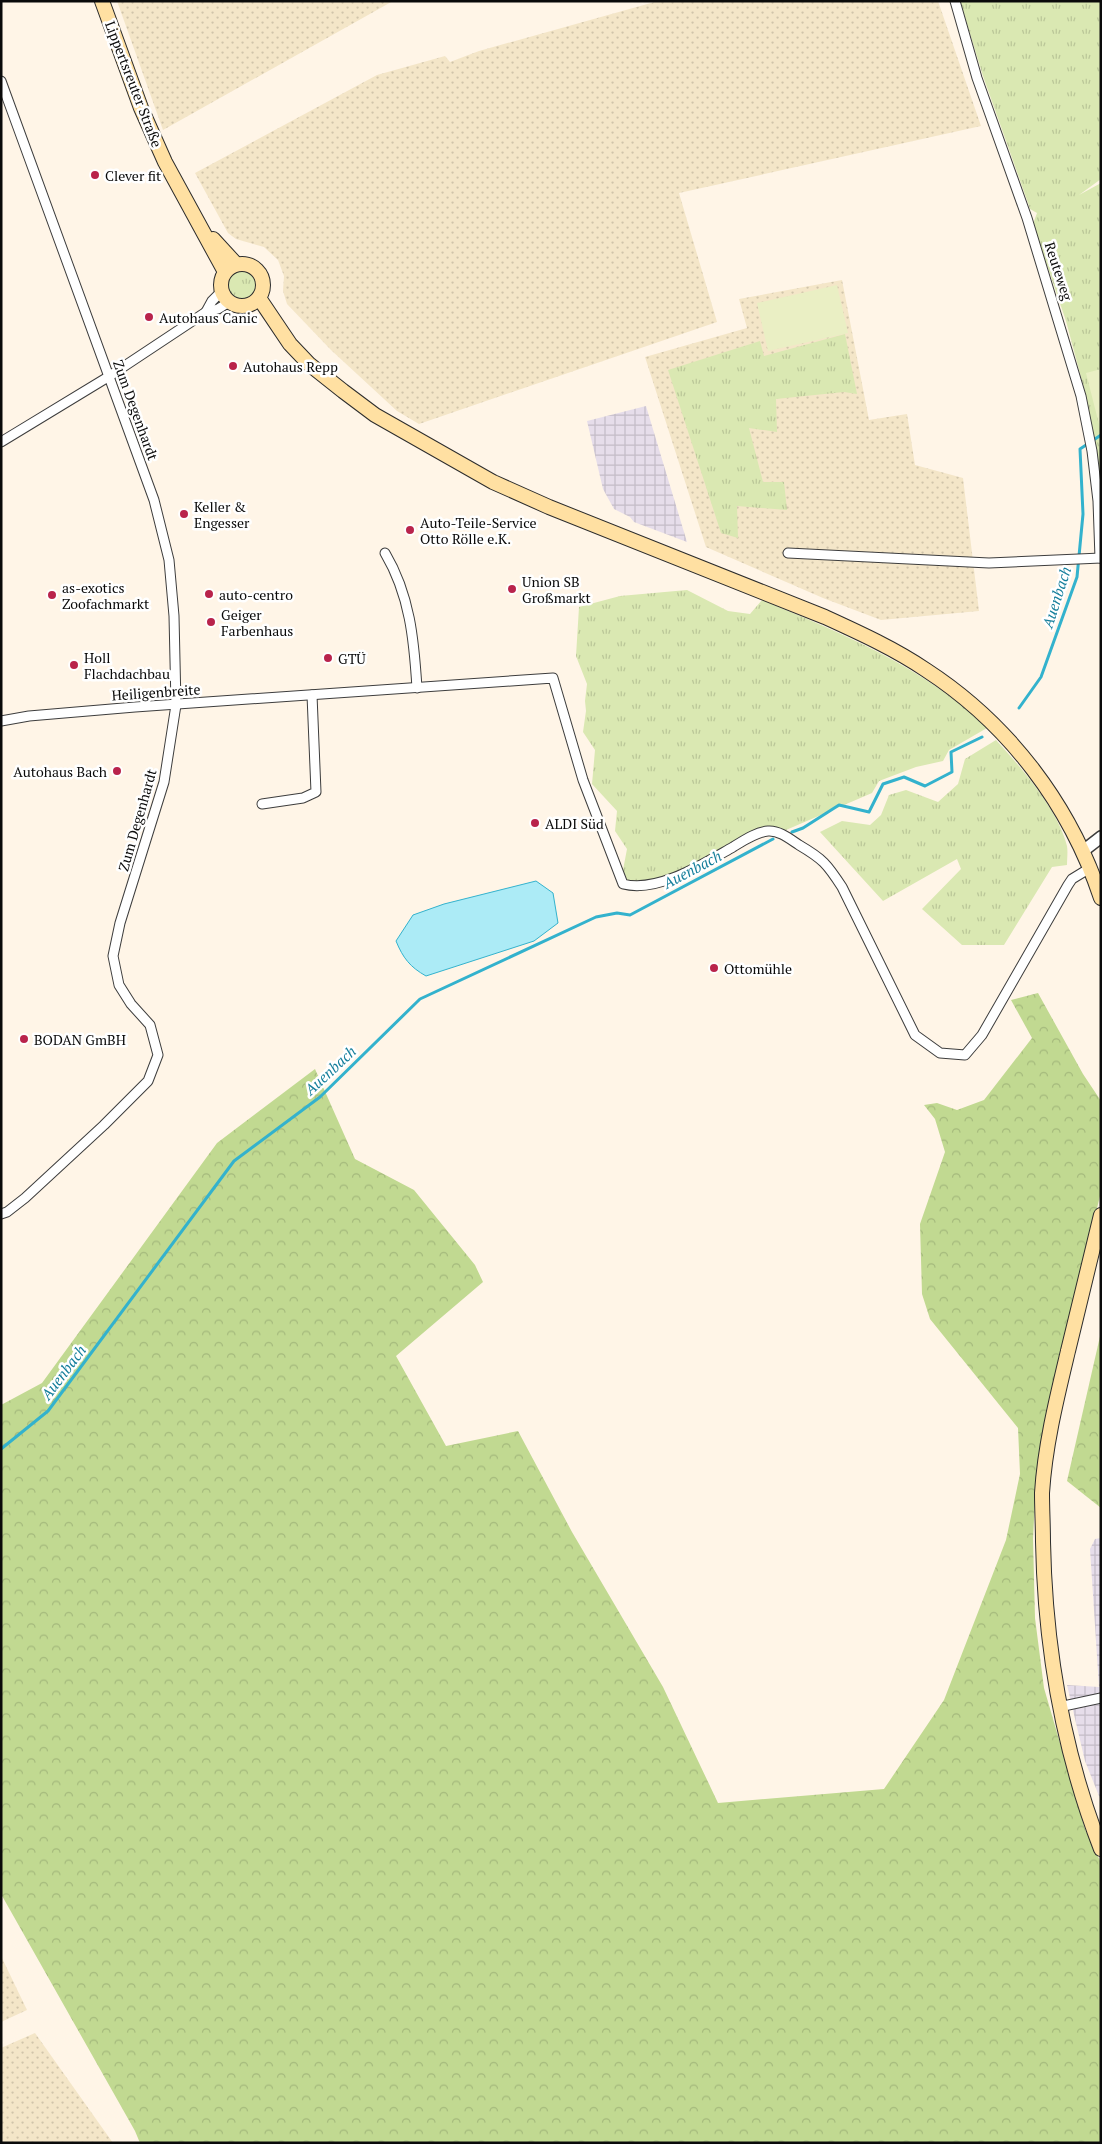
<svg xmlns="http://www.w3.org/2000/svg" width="1102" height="2144" font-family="'PT Serif',serif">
<defs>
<pattern id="industrial-grid" width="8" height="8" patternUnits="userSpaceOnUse" patternTransform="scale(1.25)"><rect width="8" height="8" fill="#e6ddea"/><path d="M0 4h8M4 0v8" fill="none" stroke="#c4bcc7"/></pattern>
<pattern id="farmland-dots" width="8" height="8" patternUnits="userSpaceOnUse" patternTransform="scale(1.25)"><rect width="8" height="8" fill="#f4e6c8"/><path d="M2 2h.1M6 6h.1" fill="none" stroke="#d0c4aa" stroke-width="1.8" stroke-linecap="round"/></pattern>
<pattern id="grass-tufts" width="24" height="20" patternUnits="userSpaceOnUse" patternTransform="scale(1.25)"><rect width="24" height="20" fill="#dae8b2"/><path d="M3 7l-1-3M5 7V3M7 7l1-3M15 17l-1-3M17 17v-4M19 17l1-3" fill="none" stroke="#bac698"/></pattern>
<pattern id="forest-crowns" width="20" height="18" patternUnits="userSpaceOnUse" patternTransform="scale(1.25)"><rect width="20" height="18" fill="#c1d991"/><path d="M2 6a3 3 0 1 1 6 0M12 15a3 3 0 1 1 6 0" fill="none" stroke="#a4b97c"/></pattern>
</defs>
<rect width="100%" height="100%" fill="#fff5e7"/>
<g fill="url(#industrial-grid)">
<polygon points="646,406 687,542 634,522 630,517 614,509 603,489 587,421"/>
<polygon points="1101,1538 1101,1801 1085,1761 1067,1685 1099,1687 1090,1549 1095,1539"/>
</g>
<g fill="url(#farmland-dots)">
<polygon points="117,1 393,1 163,130"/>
<polygon points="658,1 938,1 981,126 679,193 717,322 419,424 397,411 331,350 287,304 283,291 284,276 278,260 264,247 236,239 228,233 195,173 377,75 445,56 450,62 479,51"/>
<polygon points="842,280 869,420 907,414 915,465 963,478 979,611 881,620 823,598 706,547 645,357 747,328 739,299"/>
<polygon points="1,1956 27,2010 1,2022"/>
<polygon points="35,2033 113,2143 1,2143 1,2048"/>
</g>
<g fill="url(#grass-tufts)">
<polygon points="960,1 1101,1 1101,179 1079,195 1101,183 1101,508 1097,455 1086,396 1066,321 1033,224 1037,213 1030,209 1028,203 983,76"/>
<circle cx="241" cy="284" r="15"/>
<polygon points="845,334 857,394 844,392 776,399 777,432 749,428 763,482 784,482 787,510 737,506 738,538 721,533 668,370 760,341 764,356"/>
<path d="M687,590l41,21 22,3 12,-14c79,33 163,67 225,128l-38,22 -6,11 -27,6 -37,14 -7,12 -86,37 -21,-3 -58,32 -45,19 -17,5 -18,-3 -4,-10 4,-21 -12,-18 2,-20 -25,-27 3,-34 -12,-18 3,-21 -1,-10 2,-17 -11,-28 3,-49 41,-11z"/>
<path d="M996,740c24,26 63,71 71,106 1,6 0,13 0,19l-15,2 -48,78h-42l-40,-36 39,-40 -4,-10 -74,42 -63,-69 22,-11 28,4 11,-10 8,-20 17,-5 32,12 20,-18 7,-25z"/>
</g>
<g fill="url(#forest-crowns)">
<polygon points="1038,993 1083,1074 1101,1101 1101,1192 1052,1390 1036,1479 1033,1539 1035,1618 1044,1688 1085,1829 1101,1863 1101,2143 140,2143 135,2131 1,1894 1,1405 42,1383 217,1143 315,1069 355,1159 414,1190 475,1265 483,1282 396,1356 446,1446 518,1431 572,1532 663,1687 718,1803 884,1789 944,1700 1006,1540 1020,1474 1018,1428 930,1319 922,1294 920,1224 945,1152 935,1119 924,1105 937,1103 957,1110 984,1100 1032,1038 1011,1000"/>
<polygon points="1101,1332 1101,1508 1067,1481"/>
</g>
<g fill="#eaefc4">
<polygon points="837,285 848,333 768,351 757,303"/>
<polygon points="1101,369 1101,428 1100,428 1086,373"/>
</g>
<path fill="#acebf6" stroke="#33b2cd" d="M536,881l17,12 5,30 -24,18 -108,35c-16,-9 -23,-18 -30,-35l17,-26 31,-11z"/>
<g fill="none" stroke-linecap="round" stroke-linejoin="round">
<g stroke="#33b2cd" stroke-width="3">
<polyline points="1019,708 1041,677 1077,577 1083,514 1080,449 1101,435"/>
<polyline points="792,832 803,828 839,805 869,812 883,784 904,777 925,786 952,772 951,752 982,737"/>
<polyline points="1,1449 48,1411 234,1161 320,1097 420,999 596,917 617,913 630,915 773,839"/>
</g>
<defs>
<g id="minor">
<polyline points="955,1 977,78 1027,218 1081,396 1092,451 1098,501 1100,558"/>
<polyline points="1,81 154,500 169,560 174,616 176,705 164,782 120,923 113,956 119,985 131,1004 150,1025 158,1055 148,1081 104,1125 25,1198 7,1212 1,1214"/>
<polyline points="206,312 212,301 222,291"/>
<polyline points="1,442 108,377 206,312 218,309 229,302"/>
<path d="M385,553c25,42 29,87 32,135"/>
<polyline points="788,553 989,563 1101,558"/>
<path d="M1,721l28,-5 106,-9 418,-29 30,102 40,104c35,9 80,-20 110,-37 10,-6 23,-15 35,-16 11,-1 22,8 31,14 24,14 28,19 43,42l73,148 25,18 25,2 17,-20 86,-150 4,-6 18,-11"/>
<polyline points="262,804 303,798 316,792 312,695"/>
<polyline points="1059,1707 1101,1698"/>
</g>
<polyline id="tertiary" points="1083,851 1101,837"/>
<g id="secondary">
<polyline points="102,1 141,108 165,162 225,272"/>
<polyline points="213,239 236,264"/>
<circle cx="242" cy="285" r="21"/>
<path d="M259,298l31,46 19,20 34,27 32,24 118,67 56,25 276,110c35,16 70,32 101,53 83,54 144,135 175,228"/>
<path d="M1101,1215c-11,46 -22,91 -33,136 -11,46 -23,94 -26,142 0,16 1,33 1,49 2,105 20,209 58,307"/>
</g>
</defs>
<use href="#minor" stroke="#3d3d3d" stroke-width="11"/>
<use href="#tertiary" stroke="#3d3d3d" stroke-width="14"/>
<use href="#secondary" stroke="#2c2c2c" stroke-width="16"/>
<use href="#minor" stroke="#fff" stroke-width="9"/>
<use href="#tertiary" stroke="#fff" stroke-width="11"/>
<use href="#secondary" stroke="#ffe0a2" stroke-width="14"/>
</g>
<g fill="#b9234b" stroke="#fff" stroke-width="2">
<circle cx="95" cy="175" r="5"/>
<circle cx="149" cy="317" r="5"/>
<circle cx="233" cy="366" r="5"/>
<circle cx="184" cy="514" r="5"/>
<circle cx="410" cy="530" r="5"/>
<circle cx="512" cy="589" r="5"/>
<circle cx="209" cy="594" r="5"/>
<circle cx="52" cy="595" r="5"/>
<circle cx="211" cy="622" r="5"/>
<circle cx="328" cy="658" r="5"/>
<circle cx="74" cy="665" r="5"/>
<circle cx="117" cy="771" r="5"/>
<circle cx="535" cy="823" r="5"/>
<circle cx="714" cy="968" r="5"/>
<circle cx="24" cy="1039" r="5"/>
</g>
<g text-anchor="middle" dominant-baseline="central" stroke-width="5" stroke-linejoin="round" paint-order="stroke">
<g font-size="14" fill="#0a0a0a" stroke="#fff">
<text transform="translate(134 84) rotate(69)">Lippertsreuter Straße</text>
<text transform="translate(1059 271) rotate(72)">Reuteweg</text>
<text transform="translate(136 410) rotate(70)">Zum Degenhardt</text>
<text transform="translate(156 692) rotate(-4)">Heiligenbreite</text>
<text transform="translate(137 820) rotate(-74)">Zum Degenhardt</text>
</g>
<g font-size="14" fill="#0a0a0a" stroke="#fff" text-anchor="start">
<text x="105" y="175">Clever fit</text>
<text x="159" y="317">Autohaus Canic</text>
<text x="243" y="366">Autohaus Repp</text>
<text x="194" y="506">Keller &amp;<tspan x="194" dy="16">Engesser</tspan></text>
<text x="420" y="522">Auto-Teile-Service<tspan x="420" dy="16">Otto Rölle e.K.</tspan></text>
<text x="522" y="581">Union SB<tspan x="522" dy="16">Großmarkt</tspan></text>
<text x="62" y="587">as-exotics<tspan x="62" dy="16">Zoofachmarkt</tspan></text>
<text x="219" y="594">auto-centro</text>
<text x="221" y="614">Geiger<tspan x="221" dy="16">Farbenhaus</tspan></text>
<text x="84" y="657">Holl<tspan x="84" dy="16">Flachdachbau</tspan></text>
<text x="338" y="658">GTÜ</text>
<text x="107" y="771" text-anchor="end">Autohaus Bach</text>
<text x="545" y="823">ALDI Süd</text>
<text x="724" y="968">Ottomühle</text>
<text x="34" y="1039">BODAN GmBH</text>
</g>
<g font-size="15" font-style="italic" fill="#147e9b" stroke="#fff">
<text transform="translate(1056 597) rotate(-72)">Auenbach</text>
<text transform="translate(692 869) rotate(-28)">Auenbach</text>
<text transform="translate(330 1070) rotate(-43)">Auenbach</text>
<text transform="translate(63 1372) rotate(-53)">Auenbach</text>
</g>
</g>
<rect width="1102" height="2144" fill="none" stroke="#0a0a0a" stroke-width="5"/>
</svg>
